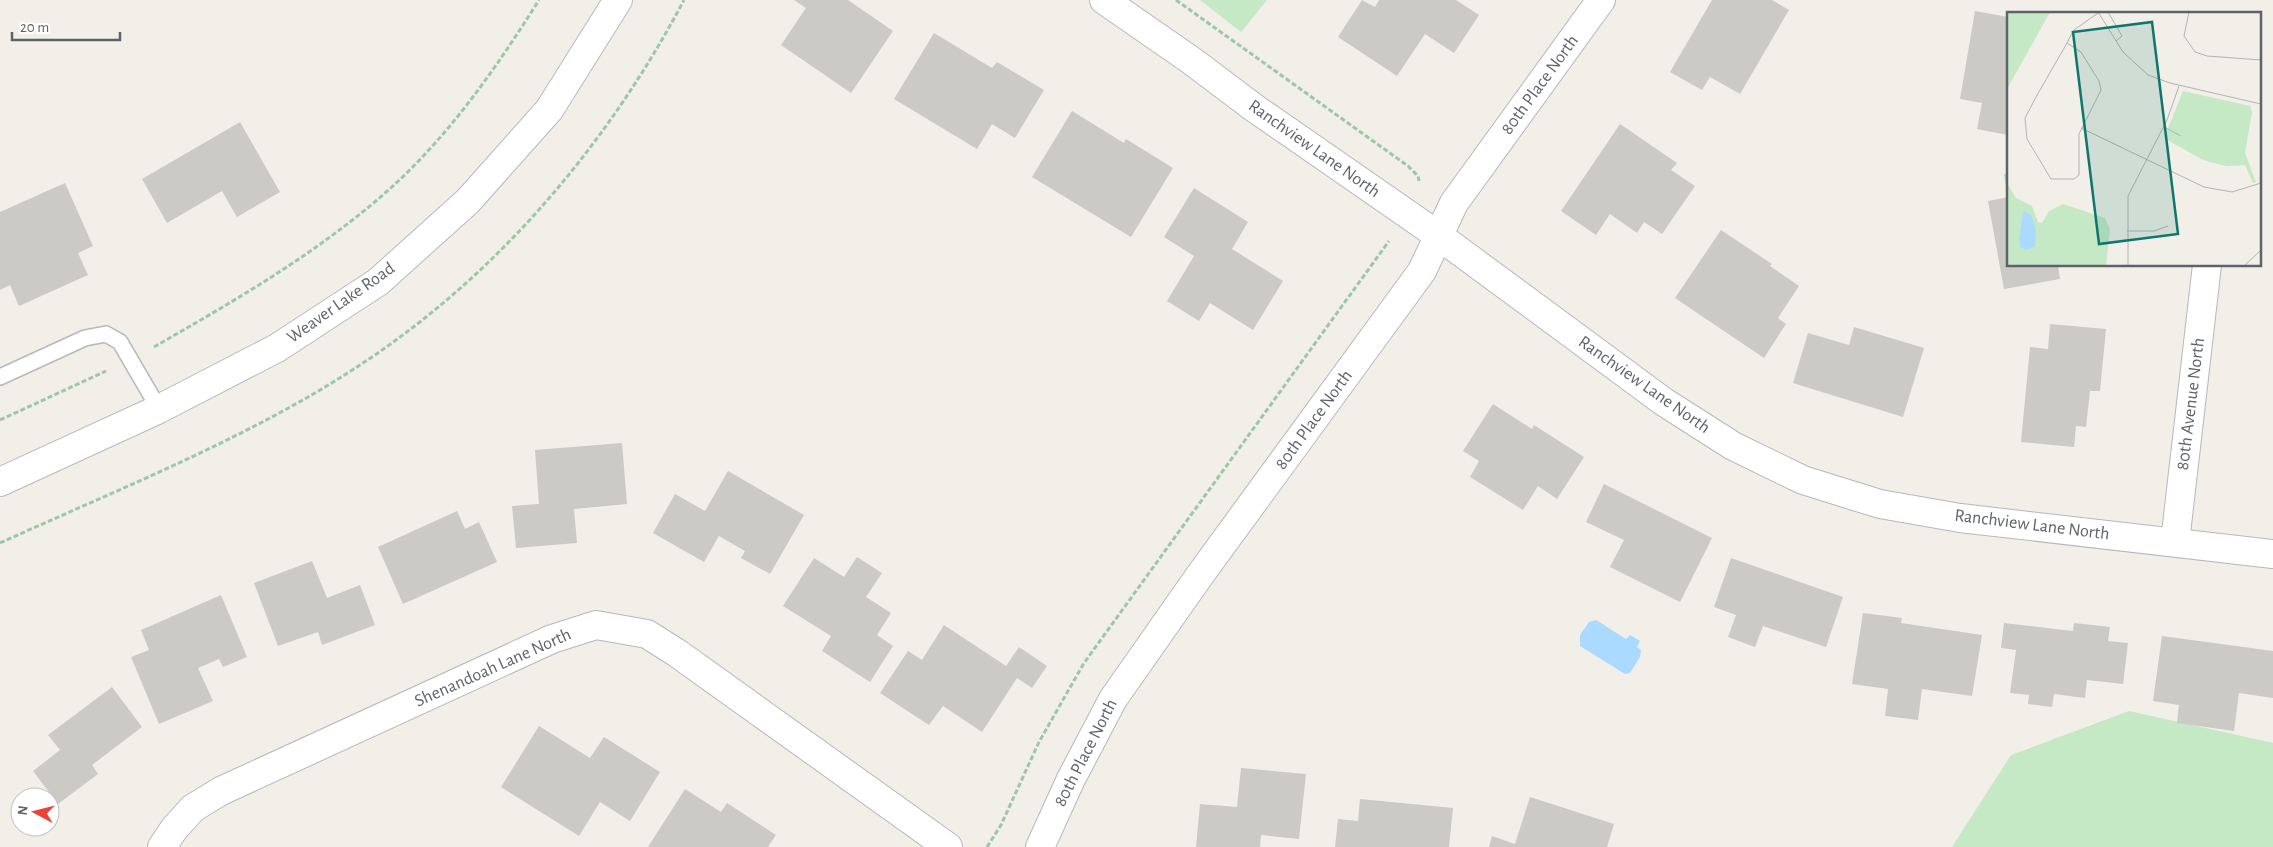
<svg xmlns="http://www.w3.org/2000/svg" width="2273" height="847" font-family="'Alegreya Sans',sans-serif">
<rect width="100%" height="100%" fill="#f1efe8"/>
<g fill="#c5e8c5">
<polygon points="1200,0 1267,0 1241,32"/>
<polygon points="2129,711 2273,743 2273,847 1952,847 2011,755"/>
</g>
<polygon fill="#aadaff" points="1596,620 1626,639 1630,635 1640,641 1637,647 1641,650 1640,657 1630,673 1625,674 1580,646 1580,635 1589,622"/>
<g fill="#cccac5">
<polygon points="794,0 848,0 893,31 851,93 781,45 806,8"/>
<polygon points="1362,0 1375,7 1379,0 1456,0 1479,15 1454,53 1425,34 1397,76 1338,37"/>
<polygon points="1712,0 1772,0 1789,10 1740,94 1710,77 1702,90 1670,72"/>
<polygon points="1975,11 2008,17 2008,135 1977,129 1982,103 1960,99"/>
<polygon points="934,33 992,68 997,62 1044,90 1015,138 992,124 977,149 894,99"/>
<polygon points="1072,111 1124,143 1126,139 1173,168 1131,237 1032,177"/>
<polygon points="240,122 280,192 237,217 222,191 167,223 142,179"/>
<polygon points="1620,124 1677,163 1671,170 1695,186 1662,234 1644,222 1637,233 1610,214 1596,235 1561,211"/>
<polygon points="2004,174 2008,174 2008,192 2007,192"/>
<polygon points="65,183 93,246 78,253 88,275 19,306 10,285 0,290 0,212"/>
<polygon points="1194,188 1248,222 1232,249 1283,281 1253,330 1210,303 1199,321 1167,301 1194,256 1164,237"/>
<polygon points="2008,197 2008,265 2058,265 2060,279 2004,289 1988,201"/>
<polygon points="1721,230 1772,264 1770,266 1799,286 1778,318 1786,324 1764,358 1675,298"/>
<polygon points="2050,324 2106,329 2100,391 2090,391 2086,427 2076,426 2074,447 2021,442 2030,347 2048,349"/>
<polygon points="1854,327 1924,348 1903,417 1793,383 1808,333 1849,345"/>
<polygon points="1493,404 1532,429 1534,425 1584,457 1557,499 1538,486 1523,510 1470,477 1479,461 1463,451"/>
<polygon points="622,443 627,504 574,509 577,543 516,548 512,506 539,504 535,450"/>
<polygon points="728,471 804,515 770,574 741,558 745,551 719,536 704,562 653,533 675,494 705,511"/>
<polygon points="1604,484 1712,538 1680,602 1610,567 1624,540 1586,522"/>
<polygon points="457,511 465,529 479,522 497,562 403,604 378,547"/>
<polygon points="857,557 882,573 866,597 891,613 877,635 893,646 870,682 822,651 831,636 783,606 814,558 844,577"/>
<polygon points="1731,558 1843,597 1826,647 1763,626 1755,647 1728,637 1736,615 1714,607"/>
<polygon points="312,561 327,598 360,585 375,625 322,645 318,632 278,646 254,583"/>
<polygon points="221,595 247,657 223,667 219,659 198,668 213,701 159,724 131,657 149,650 141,630"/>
<polygon points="1863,613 1902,618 1901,623 1982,635 1972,696 1922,689 1918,720 1885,716 1888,689 1852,684"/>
<polygon points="2004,623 2073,631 2074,623 2110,627 2108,641 2128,643 2123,684 2087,680 2085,698 2054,694 2052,707 2028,704 2029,695 2010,693 2016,650 2001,648"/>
<polygon points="944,625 1006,666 1019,647 1047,666 1032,688 1017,678 982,732 943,706 929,725 880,693 908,651 922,660"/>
<polygon points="2162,636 2273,651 2273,698 2239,693 2234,731 2177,723 2179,705 2153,701"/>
<polygon points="112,687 142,727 92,765 98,774 58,804 33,771 60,750 48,735"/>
<polygon points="539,726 590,758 604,737 660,772 630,821 600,802 579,836 501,787"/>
<polygon points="1241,768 1306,774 1299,839 1261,835 1260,847 1196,847 1200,804 1237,807"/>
<polygon points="685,789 721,812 727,803 776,835 768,847 648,847"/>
<polygon points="1530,797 1614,824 1607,847 1489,847 1492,836 1515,844"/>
<polygon points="1360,799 1453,808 1449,847 1335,847 1338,819 1358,821"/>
</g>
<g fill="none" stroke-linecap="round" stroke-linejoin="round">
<defs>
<polyline id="service" points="0,377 85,338 106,334 120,342 159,409"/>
<g id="minor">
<polyline points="1104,0 1192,61 1253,107 1439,236 1664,402 1733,446 1803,480 1880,504 1960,518 2273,554"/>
<polyline points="2175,542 2207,265"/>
<polyline points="162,847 174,829 193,808 221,791 552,639 596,625 647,634 677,653 948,847"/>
<polyline points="1040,847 1071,779 1113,699 1200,575 1422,271 1454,203 1601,0"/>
</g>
<polyline id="secondary" points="0,482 159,409 277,348 378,282 468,201 549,110 618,0"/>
</defs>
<use href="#service" stroke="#b5b8bc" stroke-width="18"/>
<use href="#minor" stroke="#b5b8bc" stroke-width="30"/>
<use href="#secondary" stroke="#b6babf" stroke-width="30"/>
<g stroke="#9cc7a9" stroke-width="3" stroke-dasharray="5 2.5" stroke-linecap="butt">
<polyline points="1176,0 1408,166 1418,176 1419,181"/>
<path d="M154,347c80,-46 160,-92 230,-153 62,-54 111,-124 155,-194"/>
<polyline points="0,420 106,371"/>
<path d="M0,543c121,-55 256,-108 366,-182 135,-90 243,-219 318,-361"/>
<polyline points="987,847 1001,825 1039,742 1084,663 1389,241"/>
</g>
<use href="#service" stroke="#fff" stroke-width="15"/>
<use href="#minor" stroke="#fff" stroke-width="28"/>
<use href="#secondary" stroke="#fff" stroke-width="28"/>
</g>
<g text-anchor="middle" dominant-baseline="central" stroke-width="4" stroke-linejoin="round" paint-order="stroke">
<g font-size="18" fill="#5f6368" stroke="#fff">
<text transform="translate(1540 85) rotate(-54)">80th Place North</text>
<text transform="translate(1314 149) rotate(35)">Ranchview Lane North</text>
<text transform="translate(341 303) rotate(-35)">Weaver Lake Road</text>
<text transform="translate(1644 385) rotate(35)">Ranchview Lane North</text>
<text transform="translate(2191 404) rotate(-83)">80th Avenue North</text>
<text transform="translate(1314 420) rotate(-54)">80th Place North</text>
<text transform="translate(2032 525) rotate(7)">Ranchview Lane North</text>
<text transform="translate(493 668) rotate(-24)">Shenandoah Lane North</text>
<text transform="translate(1086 753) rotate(-63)">80th Place North</text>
</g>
</g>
<g transform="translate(2007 12)">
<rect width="254" height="254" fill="#f1efe8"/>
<path d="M0,0h43l-43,77zM176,79l67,15 2,6 -7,41 11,29 -3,1 -8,-18 -19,1 -23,-6 -39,-22zM0,171l9,15 16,8 6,16 4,1 7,-12 14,-7 42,14 5,11 -4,37h-99z" fill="#c5e8c5"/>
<path d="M16,199l8,4 5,14 -1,17 -8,4 -7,-3 -1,-7z" fill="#aadaff"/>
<path fill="none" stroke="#b3b3b1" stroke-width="1" d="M91,0l25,40 25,23 22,8 91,21M101,0l14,24 -6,5M182,0l-5,24 11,16 12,4 54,4M60,31l14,9 18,29 2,9 -22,44v41l-5,4h-23l-24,-40 -2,-21 11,-21 31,-54 5,-10 2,-3 24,-17M157,115l17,9M74,116l123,59 28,5 29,-9M120,219h27l14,-5M121,254v-70l39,-76 12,-34M237,254l17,-16"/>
<path fill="#0f766e" fill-opacity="0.15" stroke="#0f766e" stroke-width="2.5" d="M145,10l26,212 -79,10 -26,-212z"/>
<rect width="254" height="254" fill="none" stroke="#5f6368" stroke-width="2.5"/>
</g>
<g transform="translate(35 812) rotate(277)"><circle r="24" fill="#ffffff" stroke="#bfc1c3"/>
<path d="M0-4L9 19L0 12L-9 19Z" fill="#ea4335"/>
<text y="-8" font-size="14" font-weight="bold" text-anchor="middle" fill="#5f6368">N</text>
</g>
<path d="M12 32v8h108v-8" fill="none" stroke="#5f6368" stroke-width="2.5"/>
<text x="20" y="32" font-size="15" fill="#5f6368" stroke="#ffffff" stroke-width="4" paint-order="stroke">20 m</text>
</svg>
